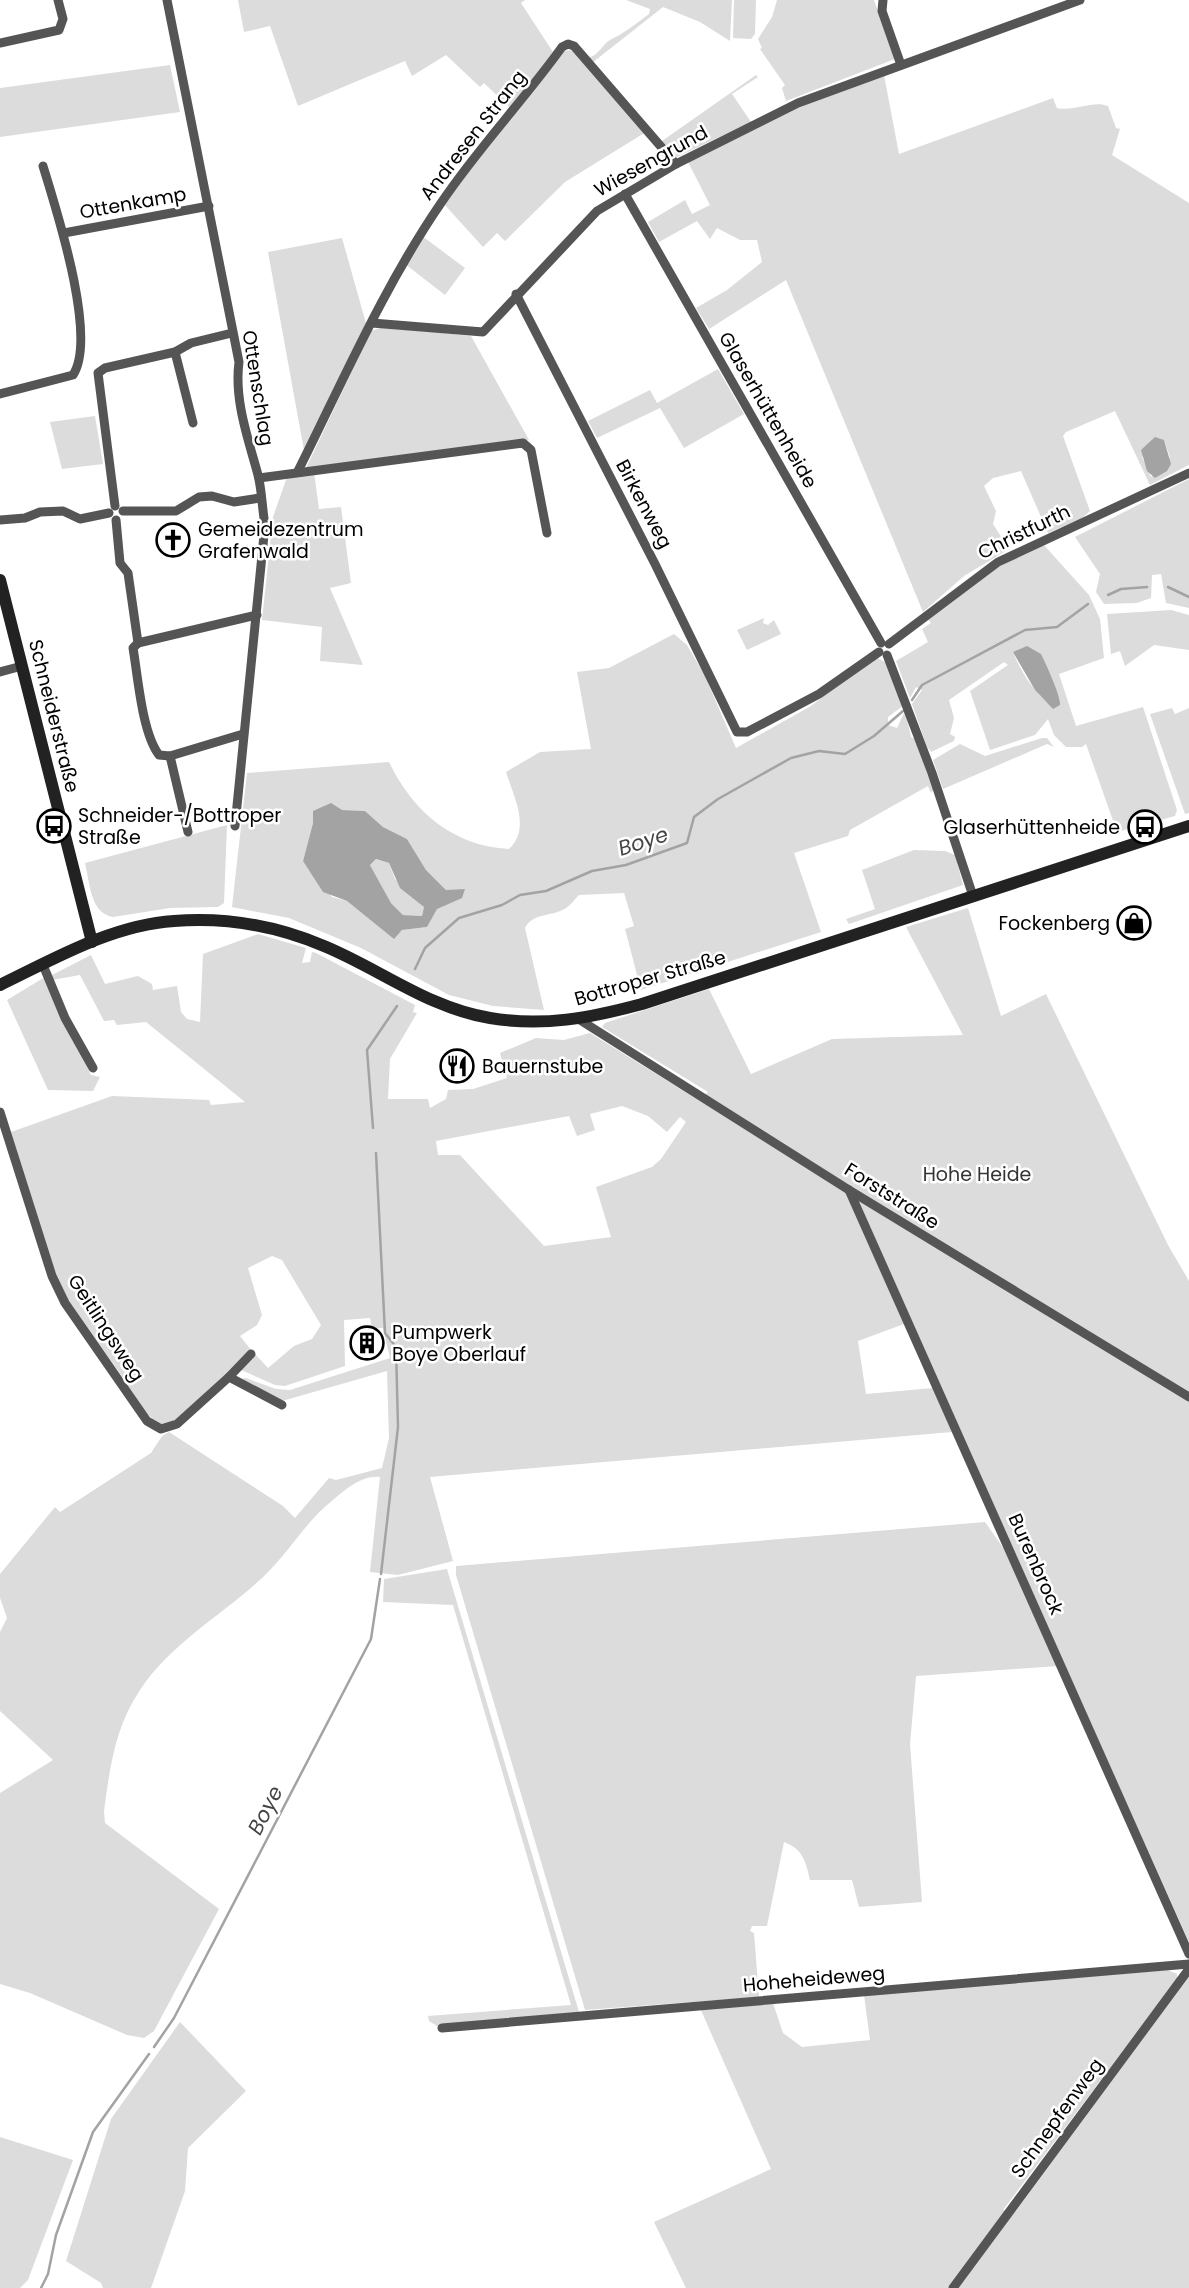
<svg xmlns="http://www.w3.org/2000/svg" width="1189" height="2288" font-family="Poppins,sans-serif">
<rect width="100%" height="100%" fill="#fff"/>
<g fill="#dcdcdc" fill-rule="evenodd">
<polygon points="238,0 525,0 521,3 553,52 511,109 484,83 480,87 446,55 412,76 405,61 298,106 270,26 244,32"/>
<path d="M626,0h106l-2,41 -30,-19 -37,-15 -71,56 -4,-5c11,-3 14,-13 22,-18 14,-7 26,-16 39,-26l1,-5z"/>
<polygon points="734,0 756,0 755,34 751,39 733,38"/>
<polygon points="777,0 874,0 895,59 786,101 782,88 785,85 760,49 762,48 758,39 772,17"/>
<polygon points="575,50 646,132 565,182 505,241 497,233 483,247 443,203 562,51"/>
<polygon points="170,65 180,112 0,137 0,88"/>
<polygon points="756,75 758,77 732,94 751,122 675,158 662,141"/>
<path d="M884,75l15,79 154,-56 4,10c18,4 35,-8 51,-2l8,22 4,1 -8,26 77,48v262l-39,20 -35,-74 -49,21 -3,4 27,75 -9,8 -33,14 -27,-62 -28,7 -9,8 12,25 -3,13 16,25 -45,27 -41,36 -137,-332 -77,49 -13,-21 31,-18 35,-28 -5,-22h-17l-23,-12 -7,11 -13,-18 -38,21 -11,-20 37,-22 7,14 18,-9 -22,-43 116,-57zM1164,440l6,17 -19,20 -9,-20z"/>
<polygon points="422,236 465,268 445,295 405,264"/>
<polygon points="342,238 367,327 305,456 268,252"/>
<polygon points="383,327 471,336 529,440 306,468 371,331"/>
<polygon points="718,369 744,414 684,448 660,408 597,438 588,421 650,390 657,403"/>
<polygon points="95,416 103,464 62,469 50,422"/>
<polygon points="314,472 319,509 341,507 351,583 330,588 363,665 320,661 322,627 262,620 273,517 287,477"/>
<polygon points="1189,479 1189,608 1166,603 1161,574 1152,575 1151,598 1137,603 1104,604 1096,592 1100,574 1075,537"/>
<path d="M1043,544l46,51 11,24 4,39 -45,16 17,52 67,-19 34,103 -2,6 -58,16 -31,-88 -4,3h-16l-12,-12 -6,-16 -13,16 -45,15 -20,-59 38,-26 -4,-3 -55,38 5,18 -4,16 5,3 -1,4 -23,11 -4,-5 -15,-43 10,-14 -6,-3 -6,11 -14,-37 32,-19 -6,-13 9,-6 -4,-5 65,-49zM1013,652l28,2 11,32 8,14 -10,5c-17,-14 -29,-33 -37,-53z"/>
<polygon points="1171,610 1189,615 1189,650 1154,645 1125,666 1120,651 1111,654 1107,614"/>
<polygon points="764,618 763,623 768,625 774,620 781,634 747,650 737,630"/>
<path d="M674,634l13,11 17,29 32,74 75,-42 58,-44 8,-4 8,4 19,43 -16,12v8l9,3 8,-17 6,26 4,2 19,50 -3,4 -3,-7 -78,44 -2,6 -54,17 27,79 -180,58 -16,-61 9,-3 -10,-33 -45,2c-4,4 -8,10 -13,13 -13,9 -33,4 -41,20l19,82 -51,-4 -44,-11 -88,-47 -72,-30 -57,-11 15,-134 142,-11c24,50 64,84 120,87 22,-21 5,-51 -3,-77l34,-20 51,-3 -14,-77 32,-4zM342,810l23,1 18,16 24,12 19,31 20,20 -19,37 -25,3 -8,8 -47,-37 -15,-4 -29,-36 10,-38z"/>
<polygon points="1172,708 1175,714 1189,708 1189,813 1185,814 1150,714"/>
<polygon points="1042,738 1047,738 1054,747 1047,744 943,789 933,760 960,744 985,756"/>
<path d="M227,825l-3,78 -6,4 -48,1 -57,9c-23,-4 -23,-34 -28,-54z"/>
<polygon points="914,850 945,851 955,855 963,885 849,924 846,919 875,909 862,870"/>
<polygon points="376,859 389,863 395,879 424,907 422,916 403,915 391,903 370,865"/>
<path d="M968,908l33,108 45,-22 122,251 21,36v661l-293,-653 -12,-10 20,45 -46,17 8,53 67,-6 19,44 -522,45 23,84 -55,14 -28,-3 10,-95c-18,-2 -34,12 -47,23 -28,22 -45,54 -71,78 -40,37 -92,66 -122,112 -25,37 -30,77 -36,121l1,12 114,86 -65,122 -10,7 -17,-3 -97,-42 -30,-9v-191l53,-33 -53,-49v-79l7,-14 -7,-20v-24l55,-67 5,5 91,-59 11,-17 7,-4 114,74 12,12 34,-40 7,2 46,-12 7,-30 -2,-67 -105,30 -41,-22 5,-1 30,11 14,1 100,-32 -7,-30h-11l-2,-10 -26,2 1,46 -60,20 -10,-1 -36,-16 16,-15 13,14 26,-22 18,-7 9,-14 -39,-65 -10,-4 -24,12 14,47 -5,10 -17,11 11,14c-20,19 -62,70 -89,75 -22,-12 -29,-33 -43,-53 -20,-29 -44,-54 -60,-87 -20,-44 -33,-106 -48,-153l101,-36 97,4 2,5 34,-3 -99,-80 -29,3 -3,-5 -10,1 -24,-46 -28,5v-5l39,-20 14,29 33,-8 14,8 1,6 24,-4 4,26 6,7 13,3 3,-68 55,-20 48,14 -4,15 8,-1 2,-10 4,1 99,52 -2,7 4,1 -27,46 -2,40h40l2,9 16,-9 2,-9 25,-1 34,-11 -7,-25 36,-15 28,2 26,-7 110,68 8,-9 -106,-65 3,-4 104,-34 42,85 81,-35 131,-4 -57,-108zM622,1106l26,10 19,16 13,-15 6,5 -25,37 -9,8 -56,20 15,50 -67,9 -84,-91h-22l-2,-14 133,-25 8,20 18,-6 -5,-16z"/>
<polygon points="45,977 91,1075 100,1077 93,1091 48,1090 7,1000"/>
<path d="M985,1522l19,27 54,117 -142,10 -6,68 12,158 -63,5 -7,-27h-42c-4,-18 -7,-31 -26,-38l-17,84h-15l-2,5 4,2 5,64 -174,13 -129,-435v-9z"/>
<polygon points="447,1569 579,2012 437,2026 429,2021 428,2016 571,2005 453,1605 383,1602 384,1579"/>
<polygon points="1168,1970 1177,1974 1177,1979 1003,2210 1016,2211 1189,1976 1189,2288 686,2288 654,2222 771,2169 700,2008 773,2003 783,2033 802,2047 870,2040 864,1995"/>
<polygon points="180,2022 246,2091 188,2148 185,2191 151,2288 103,2288 101,2283 66,2261 111,2119"/>
<polygon points="0,2137 73,2160 28,2280 20,2288 0,2288"/>
</g>
<g fill="#a3a3a3" fill-rule="evenodd">
<polygon points="1155,437 1164,440 1171,464 1167,471 1155,478 1147,471 1141,450"/>
<path d="M1027,646l14,8c5,10 20,43 19,51l-7,4 -18,-19 -22,-38z"/>
<path d="M331,803l11,7 23,1 18,16 24,12 19,31 20,20 19,-1 -3,9 -25,11 -10,18 -25,3 -8,9 -47,-38 -24,-9 -20,-31 10,-38v-12zM376,859l13,4 11,25 24,19 -2,9 -19,-1 -12,-12 -21,-38z"/>
</g>
<g fill="none" stroke-linecap="round" stroke-linejoin="round">
<g stroke="#a3a3a3" stroke-width="2.5">
<polyline points="1168,587 1189,597"/>
<polyline points="1108,595 1121,589 1147,587"/>
<polyline points="912,700 922,685 1025,630 1057,627 1088,604"/>
<polyline points="415,969 425,948 459,918 502,905 520,895 546,891 592,871 626,865 687,843 694,817 718,799 791,758 819,751 845,754 874,736 903,711"/>
<polyline points="373,1128 367,1050 397,1006"/>
<polyline points="376,1153 385,1333 396,1347 398,1427 381,1574"/>
<polyline points="154,2047 174,2018 371,1639 380,1579"/>
<polyline points="41,2288 48,2274 56,2235 93,2132 149,2054"/>
</g>
<g stroke="#555" stroke-width="9">
<path d="M167,0l72,362c-5,38 9,76 19,113 4,16 4,33 7,50l-30,301"/>
<polyline points="883,0 882,11 901,65"/>
<polyline points="0,43 59,30 63,19 58,0"/>
<polyline points="625,194 881,643"/>
<polyline points="64,233 209,206"/>
<polyline points="516,294 655,564 737,732 747,732 819,694 879,652"/>
<polyline points="372,323 483,332 597,211 676,164 798,103 1080,0"/>
<polyline points="175,352 193,423"/>
<path d="M0,394l73,-19c25,-38 -17,-166 -30,-209"/>
<path d="M298,471c45,-90 86,-185 143,-268 37,-55 83,-103 121,-156l6,-3 6,2 102,118"/>
<polyline points="259,478 523,443 531,450 547,533"/>
<polyline points="115,506 98,373 105,368 175,352 191,343 232,333"/>
<polyline points="123,511 176,511 199,497 212,496 234,502 260,498"/>
<polyline points="0,520 25,518 40,512 63,511 80,519 109,513"/>
<path d="M116,520l4,43 8,10 10,70 -5,5c5,29 9,85 26,107l11,1 73,-22"/>
<polyline points="138,643 257,615"/>
<polyline points="889,644 998,562 1189,473"/>
<polyline points="887,655 932,773 973,896"/>
<polyline points="0,672 22,666"/>
<polyline points="170,756 188,832"/>
<polyline points="43,965 65,1018 93,1068"/>
<polyline points="580,1020 849,1190 1189,1397"/>
<polyline points="0,1112 52,1276 65,1303 147,1421 161,1429 177,1424 229,1377 282,1405"/>
<polyline points="849,1190 1189,1954"/>
<polyline points="229,1377 251,1354"/>
<polyline points="442,2028 1189,1964"/>
<polyline points="953,2288 1189,1969"/>
</g>
<g stroke="#222" stroke-width="12">
<polyline points="0,580 92,942"/>
<path d="M0,985c54,-26 112,-60 174,-64 51,-4 103,5 150,25 56,23 104,62 166,72 53,9 100,0 152,-14l547,-178"/>
</g>
</g>
<defs>
<symbol id="church-ring" viewBox="-11 -11 22 22"><circle r="9.5" fill="#fff" stroke="#000" stroke-width="1.5"/><path d="M-1.2-6h2.4v3.5h3.3v2.4h-3.3V6h-2.4V-.1h-3.3v-2.4h3.3Z" fill="#000"/></symbol>
<symbol id="bus-ring" viewBox="-11 -11 22 22"><circle r="9.5" fill="#fff" stroke="#000" stroke-width="1.5"/><path d="M-5-6H5V4H4V6H2V4H-2V6H-4V4H-5ZM-3.5-4V0h7V-4ZM-3.5 1.2v1.5H-2V1.2ZM2 1.2v1.5H3.5V1.2Z" fill="#000"/></symbol>
<symbol id="shop-ring" viewBox="-11 -11 22 22"><circle r="9.5" fill="#fff" stroke="#000" stroke-width="1.5"/><path d="M-5-2.5h2.3a2.7 3.5 0 0 1 5.4 0H5L5.5 6h-11ZM-1.5-2.5h3a1.5 2.3 0 0 0-3 0Z" fill="#000"/></symbol>
<symbol id="restaurant-ring" viewBox="-11 -11 22 22"><circle r="9.5" fill="#fff" stroke="#000" stroke-width="1.5"/><path d="M-5-6h1v4h1v-4h1v4h1v-4h1v5L-1.5 .5V6h-2V.5L-5-1ZM5-6V6H3V1.5H1.5Q1.5-4 5-6Z" fill="#000"/></symbol>
<symbol id="building-ring" viewBox="-11 -11 22 22"><circle r="9.5" fill="#fff" stroke="#000" stroke-width="1.5"/><path d="M-4-6H4V6H1V3H-1V6H-4ZM-2.5-4.3h1.7v1.8h-1.7ZM.8-4.3h1.7v1.8H.8ZM-2.5-1h1.7V.8h-1.7ZM.8-1h1.7V.8H.8Z" fill="#000"/></symbol>
</defs>
<g fill-rule="evenodd">
<use href="#church-ring" x="154" y="521" width="38" height="38"/>
<use href="#bus-ring" x="35" y="807" width="38" height="38"/>
<use href="#bus-ring" x="1126" y="808" width="38" height="38"/>
<use href="#shop-ring" x="1115" y="904" width="38" height="38"/>
<use href="#restaurant-ring" x="438" y="1047" width="38" height="38"/>
<use href="#building-ring" x="348" y="1324" width="38" height="38"/>
</g>
<g text-anchor="middle" dominant-baseline="central" stroke-width="5" stroke-linejoin="round" paint-order="stroke">
<g font-size="19" fill="#000" stroke="#fff">
<text transform="translate(473 135) rotate(-52)">Andresen Strang</text>
<text transform="translate(651 161) rotate(-29)">Wiesengrund</text>
<text transform="translate(133 203) rotate(-10)">Ottenkamp</text>
<text transform="translate(258 388) rotate(81)">Ottenschlag</text>
<text transform="translate(768 410) rotate(60)">Glaserhüttenheide</text>
<text transform="translate(644 504) rotate(62)">Birkenweg</text>
<text transform="translate(1024 532) rotate(-26)">Christfurth</text>
<text transform="translate(54 716) rotate(76)">Schneiderstraße</text>
<text transform="translate(650 978) rotate(-16)">Bottroper Straße</text>
<text transform="translate(892 1196) rotate(32)">Forststraße</text>
<text transform="translate(106 1328) rotate(57)">Geitlingsweg</text>
<text transform="translate(1036 1564) rotate(66)">Burenbrock</text>
<text transform="translate(814 1979) rotate(-5)">Hoheheideweg</text>
<text transform="translate(1057 2118) rotate(-54)">Schnepfenweg</text>
</g>
<g font-size="19" fill="#000" stroke="#fff" text-anchor="start">
<text x="198" y="529">Gemeidezentrum<tspan x="198" dy="22">Grafenwald</tspan></text>
<text x="78" y="815">Schneider-/Bottroper<tspan x="78" dy="22">Straße</tspan></text>
<text x="1120" y="827" text-anchor="end">Glaserhüttenheide</text>
<text x="1110" y="923" text-anchor="end">Fockenberg</text>
<text x="482" y="1066">Bauernstube</text>
<text x="392" y="1332">Pumpwerk<tspan x="392" dy="22">Boye Oberlauf</tspan></text>
</g>
<g font-size="19" fill="#333" stroke="#fff">
<text x="977" y="1174">Hohe Heide</text>
</g>
<g font-size="21" font-style="italic" fill="#444" stroke="#fff">
<text transform="translate(643 841) rotate(-18)">Boye</text>
<text transform="translate(265 1810) rotate(-63)">Boye</text>
</g>
</g>
</svg>
